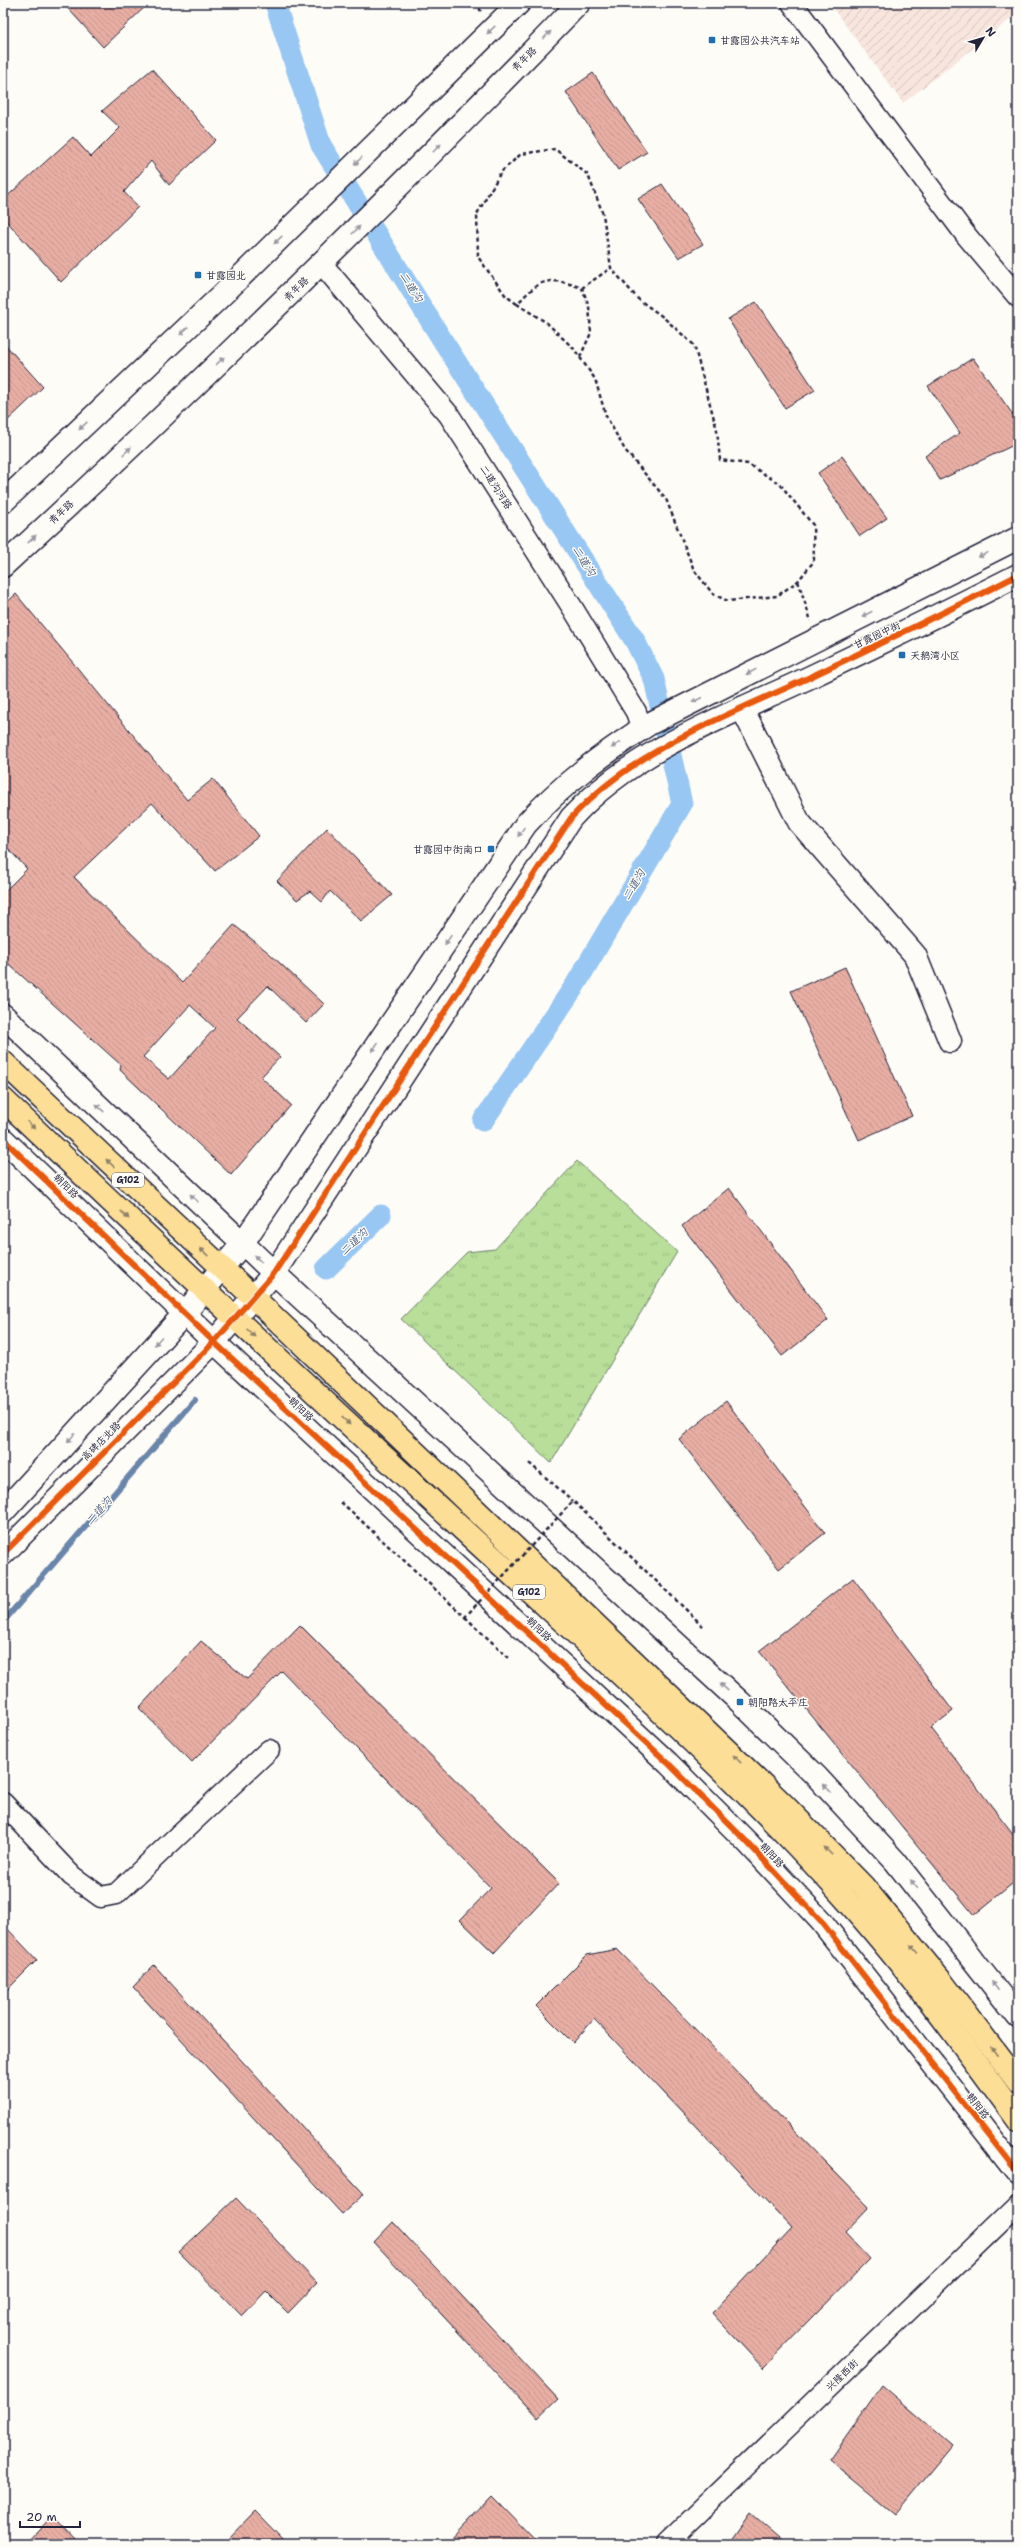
<svg xmlns="http://www.w3.org/2000/svg" width="1021" height="2547" font-family="'Shantell Sans','LXGW WenKai TC',sans-serif">
<defs>
<pattern id="industrial-furrows" width="10" height="10" patternUnits="userSpaceOnUse"><rect width="10" height="10" fill="#f7e5de"/><path d="M-1 1l2-2M0 10L10 0M9 11l2-2" fill="none" stroke="#d3c4bf"/></pattern>
<pattern id="park-tufts" width="24" height="20" patternUnits="userSpaceOnUse"><rect width="24" height="20" fill="#b8de99"/><path d="M3 7l-1-3M5 7V3M7 7l1-3M15 17l-1-3M17 17v-4M19 17l1-3" fill="none" stroke="#9ebe85"/></pattern>
<pattern id="building-back-hatch" width="6" height="6" patternUnits="userSpaceOnUse"><rect width="6" height="6" fill="#e8aea3"/><path d="M-1 5l2 2M0 0l6 6M5-1l2 2" fill="none" stroke="#c7958d"/></pattern>
</defs>
<rect width="100%" height="100%" fill="#fdfcf7"/>
<filter id="ink" filterUnits="userSpaceOnUse"><feTurbulence type="fractalNoise" baseFrequency=".025" numOctaves="2"/><feDisplacementMap in="SourceGraphic" scale="8" xChannelSelector="R" yChannelSelector="G"/><feConvolveMatrix kernelMatrix="1 2 1 2 8 2 1 2 1" color-interpolation-filters="sRGB"/></filter>
<g filter="url(#ink)">
<polygon fill="url(#industrial-furrows)" points="829,3 1018,3 1018,13 903,103"/>
<polygon fill="url(#park-tufts)" stroke="#6d806a" points="577,1161 677,1252 551,1463 401,1319 467,1252 495,1249"/>
<g fill="none" stroke-linecap="round" stroke-linejoin="round">
<polyline stroke="#6985a9" stroke-width="6" points="3,1622 195,1400"/>
<g stroke="#98c7f3" stroke-width="21">
<polyline points="275,3 321,145 443,341 635,641 654,679 682,804 574,987 483,1121"/>
<polyline points="326,1269 381,1215"/>
</g>
</g>
<g fill="url(#building-back-hatch)" stroke="#22223b" fill-rule="evenodd">
<polygon points="63,3 149,3 103,47"/>
<polygon points="152,69 216,140 169,185 151,161 124,192 138,207 61,282 3,217 3,200 73,137 91,157 120,128 102,111"/>
<polygon points="593,73 647,152 618,170 566,92"/>
<polygon points="662,184 703,244 679,258 638,199"/>
<polygon points="756,302 815,390 785,408 728,319"/>
<polygon points="3,342 43,387 3,425"/>
<polygon points="973,358 1018,422 1018,443 940,480 925,456 960,433 928,386"/>
<polygon points="842,456 887,518 860,536 818,473"/>
<path d="M16,594l171,206 26,-21 46,57 -44,35 -63,-68 -78,74 108,106 52,-58 35,28 55,51 -18,19 -38,-37 -31,32 43,39 -19,20 30,28 -60,70 -111,-105 1,-5 -118,-106v-66l24,-24 -24,-26v-237zM190,1005l25,23 -46,51 -26,-22z"/>
<polygon points="327,828 392,895 361,921 330,891 322,902 310,891 297,900 277,881"/>
<polygon points="845,967 912,1116 859,1140 791,991"/>
<polygon points="729,1188 828,1320 782,1356 682,1226"/>
<polygon points="726,1401 825,1533 779,1569 679,1439"/>
<polygon points="853,1578 953,1711 931,1728 1018,1840 1018,1879 974,1915 759,1651"/>
<polygon points="300,1625 559,1883 494,1953 460,1920 491,1888 282,1671 192,1762 139,1708 201,1641 247,1679"/>
<polygon points="3,1924 37,1960 3,1994"/>
<polygon points="617,1949 869,2207 845,2232 870,2259 763,2368 712,2313 792,2228 594,2019 573,2043 536,2006 587,1955"/>
<polygon points="154,1965 364,2194 342,2214 133,1987"/>
<polygon points="236,2198 317,2283 288,2313 266,2291 242,2316 179,2252"/>
<polygon points="393,2222 558,2399 538,2418 374,2242"/>
<polygon points="882,2385 952,2445 895,2514 829,2460"/>
<polygon points="492,2496 539,2544 446,2544"/>
<polygon points="255,2511 287,2544 223,2544"/>
<polygon points="751,2513 787,2544 729,2544"/>
<polygon points="53,2515 81,2544 26,2544"/>
</g>
<g fill="none" stroke-linecap="round" stroke-linejoin="round">
<defs>
<g id="street">
<polyline points="792,3 965,234 1018,297"/>
<polyline points="322,264 449,415 572,607 636,712 642,729"/>
<polyline points="3,1803 72,1876 101,1897 116,1894 269,1750"/>
<polyline points="666,2544 1018,2205"/>
</g>
<g id="secondary">
<polyline points="3,502 222,295 519,3"/>
<path d="M3,566c198,-182 389,-370 576,-563"/>
<polyline points="742,708 799,822 915,955 950,1041"/>
<polyline points="3,1015 274,1273 740,1702 817,1777 895,1861 1018,2017"/>
<polyline points="3,1139 214,1342 668,1763 746,1841 821,1921 1018,2173"/>
<path d="M3,1512l182,-199 57,-69 284,-420c38,-42 77,-70 123,-100l369,-186"/>
<path d="M3,1554l211,-212 60,-69 297,-455c62,-68 153,-101 235,-139 71,-34 142,-68 212,-104"/>
</g>
<g id="highway">
<polyline points="3,1062 253,1297 784,1805 863,1886 942,1982 1018,2082"/>
<path d="M3,1099c150,143 302,285 455,426 132,123 271,242 391,378 61,69 115,143 169,217"/>
</g>
</defs>
<use href="#street" stroke="#22223b" stroke-width="23"/>
<use href="#secondary" stroke="#22223b" stroke-width="25"/>
<use href="#highway" stroke="#22223b" stroke-width="25"/>
<g stroke="#22223b" stroke-width="2.5" stroke-dasharray="4 3" stroke-linecap="butt">
<polyline points="475,3 481,11"/>
<path d="M517,304l-11,-8 -28,-39 -1,-43 24,-42 20,-18 34,-5 33,26 15,39 8,54 27,31 25,18 31,28 23,85 3,30 28,4 32,20 33,41 1,36 -16,20 -21,15 -49,5 -15,-7 -19,-24 -28,-71 -41,-49 -19,-34 -11,-37 -21,-30 -27,-26 -30,-19c24,-26 31,-28 65,-16l29,-20"/>
<polyline points="580,357 591,333 589,306 582,288"/>
<polyline points="798,581 811,621"/>
<polyline points="529,1463 573,1501"/>
<polyline points="465,1617 510,1659"/>
</g>
<use href="#street" stroke="#fdfcf7" stroke-width="20"/>
<use href="#secondary" stroke="#fdfcf7" stroke-width="22"/>
<use href="#highway" stroke="#fcde96" stroke-width="22"/>
<polyline stroke="#22223b" stroke-width="2.5" stroke-dasharray="4 3" stroke-linecap="butt" points="341,1502 465,1617 573,1501 704,1627"/>
<defs>
<g id="cycleway">
<polyline points="3,1139 214,1342 668,1763 746,1841 821,1921 1018,2173"/>
<path d="M3,1554l211,-212 60,-69 297,-455c62,-68 153,-101 235,-139 71,-34 142,-68 212,-104"/>
</g>
</defs>
<use href="#cycleway" stroke="#fdfcf7" stroke-width="8"/>
<use href="#cycleway" stroke="#e8590c" stroke-width="6"/>
</g>
<defs><path id="oneway-solid" d="M-6-.8H1V-3.2L6.5 0L1 3.2V.8H-6Z"/></defs>
<g fill="#9a9aa2">
<use href="#oneway-solid" transform="translate(491 30) rotate(136)"/>
<use href="#oneway-solid" transform="translate(547 35) rotate(-45)"/>
<use href="#oneway-solid" transform="translate(437 148) rotate(-45)"/>
<use href="#oneway-solid" transform="translate(358 161) rotate(135)"/>
<use href="#oneway-solid" transform="translate(356 230) rotate(-45)"/>
<use href="#oneway-solid" transform="translate(278 240) rotate(136)"/>
<use href="#oneway-solid" transform="translate(184 331) rotate(137)"/>
<use href="#oneway-solid" transform="translate(220 361) rotate(-43)"/>
<use href="#oneway-solid" transform="translate(83 426) rotate(137)"/>
<use href="#oneway-solid" transform="translate(127 451) rotate(-43)"/>
<use href="#oneway-solid" transform="translate(32 539) rotate(-43)"/>
<use href="#oneway-solid" transform="translate(983 555) rotate(154)"/>
<use href="#oneway-solid" transform="translate(867 614) rotate(153)"/>
<use href="#oneway-solid" transform="translate(751 672) rotate(153)"/>
<use href="#oneway-solid" transform="translate(697 700) rotate(153)"/>
<use href="#oneway-solid" transform="translate(616 745) rotate(148)"/>
<use href="#oneway-solid" transform="translate(521 832) rotate(124)"/>
<use href="#oneway-solid" transform="translate(448 940) rotate(124)"/>
<use href="#oneway-solid" transform="translate(375 1047) rotate(124)"/>
<use href="#oneway-solid" transform="translate(100 1108) rotate(-136)"/>
<use href="#oneway-solid" transform="translate(194 1198) rotate(-136)"/>
<use href="#oneway-solid" transform="translate(258 1259) rotate(-137)"/>
<use href="#oneway-solid" transform="translate(158 1341) rotate(132)"/>
<use href="#oneway-solid" transform="translate(71 1438) rotate(132)"/>
<use href="#oneway-solid" transform="translate(724 1687) rotate(-137)"/>
<use href="#oneway-solid" transform="translate(827 1788) rotate(-133)"/>
<use href="#oneway-solid" transform="translate(914 1884) rotate(-129)"/>
<use href="#oneway-solid" transform="translate(995 1986) rotate(-127)"/>
</g>
<g fill="#8f8068">
<use href="#oneway-solid" transform="translate(31 1125) rotate(44)"/>
<use href="#oneway-solid" transform="translate(110 1163) rotate(-137)"/>
<use href="#oneway-solid" transform="translate(125 1215) rotate(44)"/>
<use href="#oneway-solid" transform="translate(204 1252) rotate(-137)"/>
<use href="#oneway-solid" transform="translate(251 1333) rotate(43)"/>
<use href="#oneway-solid" transform="translate(346 1421) rotate(43)"/>
<use href="#oneway-solid" transform="translate(737 1759) rotate(-135)"/>
<use href="#oneway-solid" transform="translate(828 1851) rotate(-134)"/>
<use href="#oneway-solid" transform="translate(914 1949) rotate(-130)"/>
<use href="#oneway-solid" transform="translate(994 2051) rotate(-127)"/>
</g>
</g>
<g fill="#1f6fb2" stroke="#fdfcf7" stroke-width="1.5">
<rect x="708" y="36" width="8" height="8" rx="2"/>
<rect x="194" y="271" width="8" height="8" rx="2"/>
<rect x="898" y="651" width="8" height="8" rx="2"/>
<rect x="487" y="845" width="8" height="8" rx="2"/>
<rect x="736" y="1698" width="8" height="8" rx="2"/>
</g>
<g text-anchor="middle" dominant-baseline="central" stroke-width="3" stroke-linejoin="round" paint-order="stroke">
<g fill="#fdfcf7" stroke="#646373" stroke-width="1">
<rect x="112" y="1173" width="32" height="14" rx="3"/>
<rect x="513" y="1585" width="32" height="14" rx="3"/>
</g>
<g font-size="9" font-weight="bold" fill="#22223b">
<text x="128" y="1180">G102</text>
<text x="529" y="1592">G102</text>
</g>
<g font-size="10" fill="#22223b" stroke="#fdfcf7" text-anchor="start">
<text x="720" y="40">甘露园公共汽车站</text>
<text x="206" y="275">甘露园北</text>
<text x="910" y="655">天鹅湾小区</text>
<text x="483" y="849" text-anchor="end">甘露园中街南口</text>
<text x="748" y="1702">朝阳路太平庄</text>
</g>
<g font-size="10" fill="#22223b" stroke="#fdfcf7">
<text transform="translate(524 59) rotate(-45)">青年路</text>
<text transform="translate(296 289) rotate(-44)">青年路</text>
<text transform="translate(496 487) rotate(57)">二道沟河路</text>
<text transform="translate(61 512) rotate(-43)">青年路</text>
<text transform="translate(877 635) rotate(-25)">甘露园中街</text>
<text transform="translate(66 1186) rotate(44)">朝阳路</text>
<text transform="translate(301 1409) rotate(43)">朝阳路</text>
<text transform="translate(101 1441) rotate(-45)">高碑店北路</text>
<text transform="translate(539 1629) rotate(43)">朝阳路</text>
<text transform="translate(772 1855) rotate(47)">朝阳路</text>
<text transform="translate(978 2106) rotate(52)">朝阳路</text>
<text transform="translate(842 2375) rotate(-44)">兴隆西街</text>
</g>
<g font-size="11" font-style="italic" fill="#4b5c7b" stroke="#fdfcf7">
<text transform="translate(411 287) rotate(58)">二道沟</text>
<text transform="translate(584 561) rotate(58)">二道沟</text>
<text transform="translate(634 885) rotate(-60)">二道沟</text>
<text transform="translate(354 1242) rotate(-44)">二道沟</text>
<text transform="translate(99 1511) rotate(-49)">二道沟</text>
</g>
</g>
<rect width="1021" height="2547" fill="none" stroke="#fdfcf7" stroke-width="16"/>
<rect x="8" y="8" width="1005" height="2531" fill="none" stroke="#22223b" stroke-width="1.5" filter="url(#ink)"/>
<g transform="translate(983 38) rotate(52)" stroke="#fdfcf7" stroke-width="3" paint-order="stroke">
<path d="M0-3L7 15L0 10L-7 15Z" fill="#22223b"/>
<text y="-6" font-size="11" font-weight="bold" text-anchor="middle" fill="#22223b">N</text>
</g>
<path d="M20 2521v6h60v-6" fill="none" stroke="#22223b" stroke-width="2"/>
<text x="26" y="2521" font-size="12" fill="#22223b" stroke="#fdfcf7" stroke-width="3" paint-order="stroke">20 m</text>
</svg>
